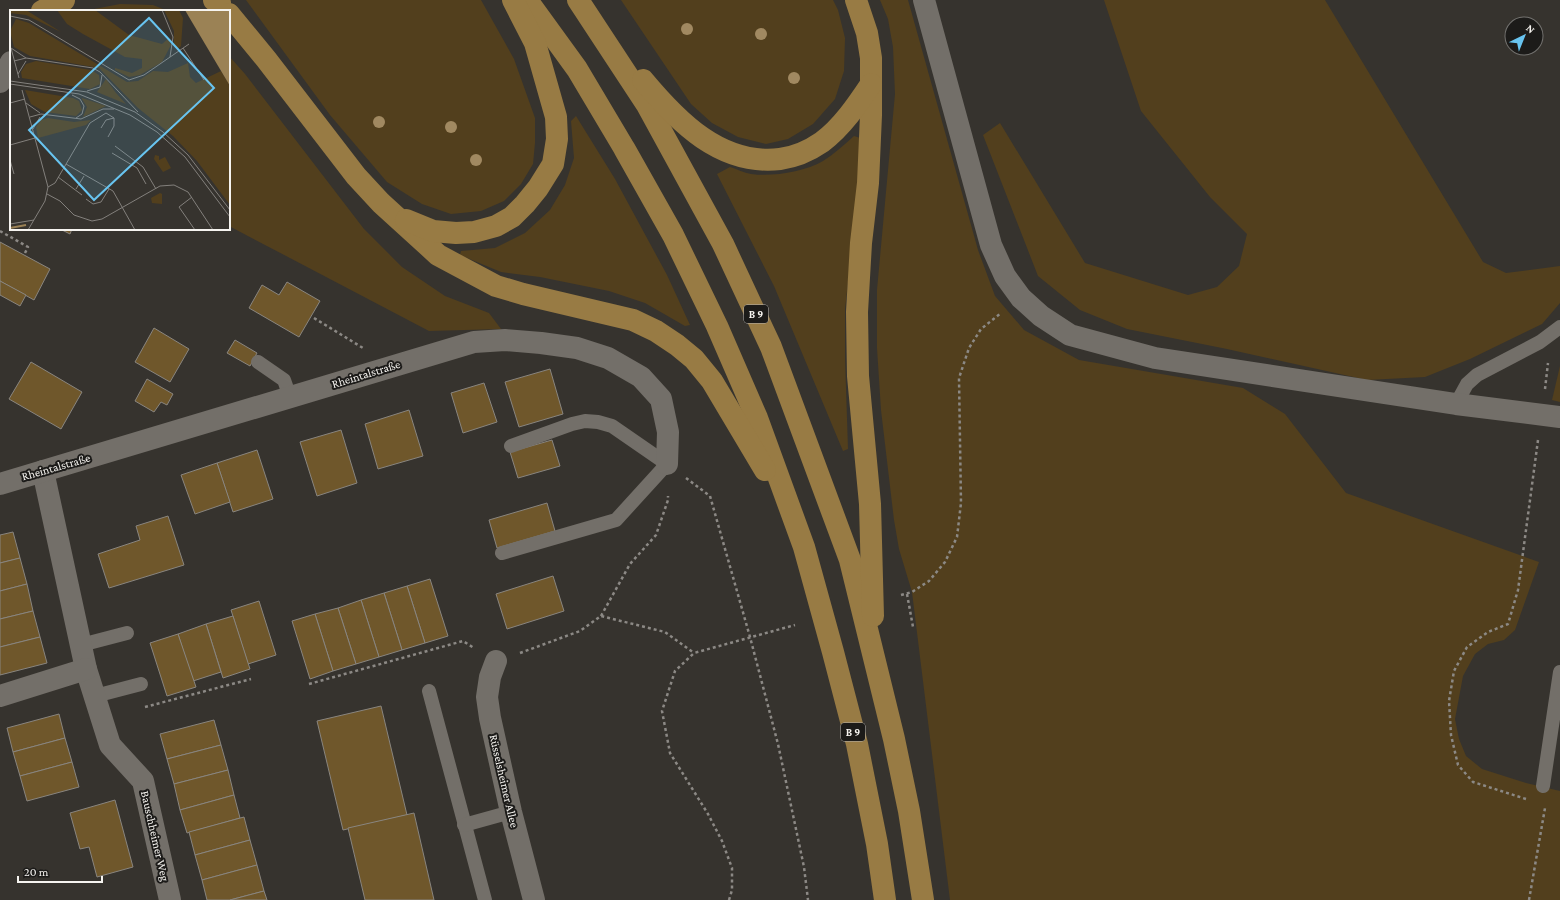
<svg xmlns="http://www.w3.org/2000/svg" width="1560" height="900" font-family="'Crimson Pro',serif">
<rect width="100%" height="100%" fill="#36332e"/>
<g fill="#523f1d">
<polygon points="246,0 481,0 514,59 535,118 535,143 533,164 521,184 504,201 481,211 451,214 422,204 387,182 330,115"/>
<polygon points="621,0 833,0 838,10 845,38 844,71 835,99 813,124 788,139 766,144 738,137 712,123 691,104"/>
<polygon points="880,0 908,0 978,250 995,296 1024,330 1079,360 1243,388 1285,414 1346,493 1539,562 1515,630 1504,640 1488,644 1475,654 1463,676 1455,719 1459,739 1466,756 1482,769 1526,783 1560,791 1560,900 950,900 912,592 899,549 894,520 881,410 877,348 877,290 895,94 893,47 888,19"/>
<polygon points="1104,0 1325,0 1483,262 1506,273 1560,266 1560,303 1542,324 1470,359 1425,377 1367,380 1227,349 1127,329 1080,310 1038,276 983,135 1000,123 1085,263 1188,295 1217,287 1239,266 1247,234 1210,197 1141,111"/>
<polygon points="120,4 153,5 168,11 84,11"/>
<polygon points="229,56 245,74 364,229 402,267 445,296 489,313 501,329 429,331 229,226"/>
<polygon points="576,116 615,179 667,275 690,325 685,326 645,303 609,291 540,277 501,272 460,255 461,251 495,248 525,233 550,210 565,185 574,158 571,121"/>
<path d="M854,136l10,3 -19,170v49l3,91 -5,2 -69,-165 -57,-112 13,-7c7,2 14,6 21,7 21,3 53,-2 72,-13 11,-7 21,-16 31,-25z"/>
<polygon points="1560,366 1560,402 1552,400"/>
</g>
<g fill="#6f572b" stroke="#89857f">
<polygon points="60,229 72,229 70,234"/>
<polygon points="0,242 50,269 34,300 0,281"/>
<polygon points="0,281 26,295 20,306 0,295"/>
<polygon points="287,282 320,301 299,337 249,308 262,285 279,295"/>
<polygon points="154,328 189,349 170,382 135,362"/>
<polygon points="235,340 257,353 250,366 227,353"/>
<polygon points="31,362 82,392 61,429 9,399"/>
<polygon points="550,369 563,414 519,427 505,382"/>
<polygon points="147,379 173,394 167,405 161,402 154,412 135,401"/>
<polygon points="484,383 497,422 463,433 451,393"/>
<polygon points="409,410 423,456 378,469 365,424"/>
<polygon points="341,430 357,483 317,496 300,442"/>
<polygon points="552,440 560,466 518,478 510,452"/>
<polygon points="257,450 273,499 233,512 217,463"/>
<polygon points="217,463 230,502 195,514 181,475"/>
<polygon points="547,503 555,531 497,548 489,520"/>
<polygon points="168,516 184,565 109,588 98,554 140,540 136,526"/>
<polygon points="13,532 20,558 0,563 0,535"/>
<polygon points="20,558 27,584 0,591 0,563"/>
<polygon points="553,576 564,611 507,629 496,594"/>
<polygon points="430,579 448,636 425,643 407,586"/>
<polygon points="27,584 33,611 0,619 0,591"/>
<polygon points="407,586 425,643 402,650 384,593"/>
<polygon points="384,593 402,650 379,657 361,600"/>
<polygon points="361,600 379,657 356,664 338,608"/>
<polygon points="259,601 276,655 248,664 231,610"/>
<polygon points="338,608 356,664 333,671 315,614"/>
<polygon points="33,611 40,637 0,647 0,619"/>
<polygon points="315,614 333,671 310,679 292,621"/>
<polygon points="233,616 250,669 223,678 206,624"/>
<polygon points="206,624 221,672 193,681 178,634"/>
<polygon points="178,634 196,687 167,696 150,643"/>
<polygon points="40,637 47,663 0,675 0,647"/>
<polygon points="381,706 407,815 343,830 317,721"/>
<polygon points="59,714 65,738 13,752 7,728"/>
<polygon points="214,720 221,745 167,759 160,734"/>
<polygon points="65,738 72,762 20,776 13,752"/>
<polygon points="221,745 228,770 174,784 167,759"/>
<polygon points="72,762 79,787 27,801 20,776"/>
<polygon points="228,770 234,795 180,810 174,784"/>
<polygon points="234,795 240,818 187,833 180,810"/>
<polygon points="115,800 133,867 97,877 89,847 80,849 70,813"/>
<polygon points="414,813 434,900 365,900 348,828"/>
<polygon points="244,817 250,840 195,855 189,832"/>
<polygon points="250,840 257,865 202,880 195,855"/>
<polygon points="257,865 264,891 230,900 207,900 202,880"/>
<polygon points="264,891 267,900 230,900"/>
</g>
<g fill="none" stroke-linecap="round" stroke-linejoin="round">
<g stroke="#8c8985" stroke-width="2.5" stroke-dasharray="3 3" stroke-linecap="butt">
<polyline points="0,231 28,247 24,255"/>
<polyline points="314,318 363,348"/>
<polyline points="1545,389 1548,363"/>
<polyline points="686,478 710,496 750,637 778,744 804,867 808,900"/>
<polyline points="907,594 913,627"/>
<polyline points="901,595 912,592 929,581 945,562 957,537 961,503 959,378 969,348 981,329 1001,313"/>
<polyline points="601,616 630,564 656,535 668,500 668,496"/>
<polyline points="520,653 580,631 601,616 665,632 694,653"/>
<polyline points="309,684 463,641 474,648"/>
<polyline points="145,707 251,679"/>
<polyline points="1526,799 1473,782 1458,765 1451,735 1449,701 1454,671 1467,647 1488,632 1508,624 1518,590 1538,440"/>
<polyline points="729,900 732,890 732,868 722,841 708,814 670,753 662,711 675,671 694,653 795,625"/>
<polyline points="1529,900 1545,808"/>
</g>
<g stroke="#736f69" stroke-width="14">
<polyline points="258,362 284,380 290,397"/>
<polyline points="1456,404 1467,384 1477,375 1540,342 1560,327"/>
<polyline points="502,553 616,520 667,464 612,426 598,422 585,421 572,424 511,446"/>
<polyline points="81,645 127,633"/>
<polyline points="429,691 485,900"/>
<polyline points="95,696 141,684"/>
<polyline points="1543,786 1560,672"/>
<polyline points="464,825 511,812"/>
</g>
<g stroke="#736f69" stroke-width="22">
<polyline points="924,0 991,245 1005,276 1021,298 1041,316 1070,335 1155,358 1456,404 1560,417"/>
<polyline points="43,471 86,669 110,745 143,781 170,900"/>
<polyline points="0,484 474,342 505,340 541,343 577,348 608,358 641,377 661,399 668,432 667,464"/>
<polyline points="496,661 490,677 487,697 490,718 511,812 534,900"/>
<polyline points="0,696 86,669"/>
</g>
<polyline stroke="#736f69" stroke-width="22" points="0,82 11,62"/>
<g stroke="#987b44" stroke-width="22">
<polyline points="214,0 220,3"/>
<polyline points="527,0 577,69 624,148 673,235 717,326 757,418 804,547 833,652 857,744 877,844 885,900"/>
<polyline points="578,0 647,105 723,244 771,347 850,560 894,739 909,811 923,900"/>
<polyline points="856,0 867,33 871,58 871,115 868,183 861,243 857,312 858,376 870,504 873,616"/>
<polyline points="42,11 64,0"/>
<polyline points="229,14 266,59 356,176 381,203 438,255 496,286 523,294 633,320 656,331 677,345 694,359 712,381 765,470"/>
<path d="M643,80c35,42 78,86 137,79 15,-2 29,-8 42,-17 20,-15 35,-37 49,-58"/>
<polyline points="406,220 433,231 456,233 474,232 496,226 512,217 525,204 538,188 553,164 557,139 556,117 535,43 513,0"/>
</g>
</g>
<g fill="#a18961">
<circle cx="687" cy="29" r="6"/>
<circle cx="761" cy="34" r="6"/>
<circle cx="794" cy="78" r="6"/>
<circle cx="379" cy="122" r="6"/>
<circle cx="451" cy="127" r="6"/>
<circle cx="476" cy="160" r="6"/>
</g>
<g text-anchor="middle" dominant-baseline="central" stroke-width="4" stroke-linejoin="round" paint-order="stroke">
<g fill="#1c1b19" stroke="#b5b3b0" stroke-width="1">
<rect x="744" y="305" width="24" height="18" rx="3"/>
<rect x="841" y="723" width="24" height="18" rx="3"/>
</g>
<g font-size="11" font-weight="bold" fill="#f6f4f0">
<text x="756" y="314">B 9</text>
<text x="853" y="732">B 9</text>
</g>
<g font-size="12" fill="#f6f4f0" stroke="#1c1b19">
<text transform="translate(366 374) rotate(-17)">Rheintalstraße</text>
<text transform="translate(56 467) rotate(-16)">Rheintalstraße</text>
<text transform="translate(504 781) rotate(77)">Rüsselsheimer Allee</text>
<text transform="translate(155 836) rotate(77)">Bauschheimer Weg</text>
</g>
</g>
<g transform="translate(10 10)">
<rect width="220" height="220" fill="#36332e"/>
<path d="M0,0h16l35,22 -35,-17 -16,-2zM47,0h38l34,25 33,9 7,-6 2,7 -9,17 -22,13 -11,2 -14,-7v-2l17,5 10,-5v-9l-17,-2 -42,-23 -16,-10zM154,0h15l4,8 -2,28 -4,4 -3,-6v-13zM6,9l13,4 98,59 11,-1 15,-10 15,1 20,-9 2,14 6,6 25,-12 9,15v119l-33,-44 -24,-25 -35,-28 -39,-40 -69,-12 -16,-9 -4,-16zM26,51l55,9 8,5 1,9 -10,5 -68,-11 -1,-6 5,-8zM96,69l10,14 10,11 -29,-12zM15,80l48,8 6,3 3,9 -6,6 -31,-4 -14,-8zM72,89v-1l24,8 -23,11 4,-10zM38,108l26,4 17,-2 -5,5 -48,13 -2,-11 5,-7zM145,145l4,1v4l6,-3 6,11 -8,4 -9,-13zM150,183l2,1v10l-10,-1 -1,-5z" fill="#523f1d"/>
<path d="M175,0h45v76l-41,-69z" fill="#9b8255"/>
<path fill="none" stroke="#9b8255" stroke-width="2" d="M0,218l16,-3"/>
<path fill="none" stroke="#83807c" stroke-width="1" d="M152,0l11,27 -3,20M0,6l19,4 100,60 15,-5 45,-31M1,38l8,30M1,38l15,10M173,38l21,32M4,51l12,-3 67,10 7,4 38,40M8,64l8,-13M0,71l77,11 48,20 28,20 25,23 42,55M0,74l69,10 51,21 27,17 28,25 45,60M12,80l26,97 -3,14 -17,29M77,81l13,-4 2,-12M62,85l8,4 4,7 -2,8 -6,4M0,93l15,-4M16,93l14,10M20,107l11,-3 40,5 22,-10h11M91,118l5,-8 8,-2M23,119l7,-12M98,127l6,-11v-8M0,135l25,-7M105,136l28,21 13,22M102,143l25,15 9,16M0,150l4,14M56,154l47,27 22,39M48,167l24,18M38,177l7,-4 35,-60 16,-10 8,5M66,179l8,-13M37,184l13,7 14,14 18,6 10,-2 58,-33 14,-1 14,7 25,38M182,187l-13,10 16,23M76,189l7,5 8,-2 8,-13M0,214l24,-4"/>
<path fill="#68c4f0" fill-opacity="0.15" stroke="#68c4f0" stroke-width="2" d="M139,8l65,70 -120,112 -65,-70z"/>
<rect width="220" height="220" fill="none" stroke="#f6f4f0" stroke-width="2"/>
</g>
<g transform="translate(1524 36) rotate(43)"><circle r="19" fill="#1c1b19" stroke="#73726f"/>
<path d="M0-3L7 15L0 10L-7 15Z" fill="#68c4f0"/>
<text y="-6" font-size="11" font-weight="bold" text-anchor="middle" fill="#f6f4f0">N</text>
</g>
<path d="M18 876v6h84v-6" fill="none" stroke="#f6f4f0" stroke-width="2"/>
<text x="24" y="876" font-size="12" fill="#f6f4f0" stroke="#1c1b19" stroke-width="3" paint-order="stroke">20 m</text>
</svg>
